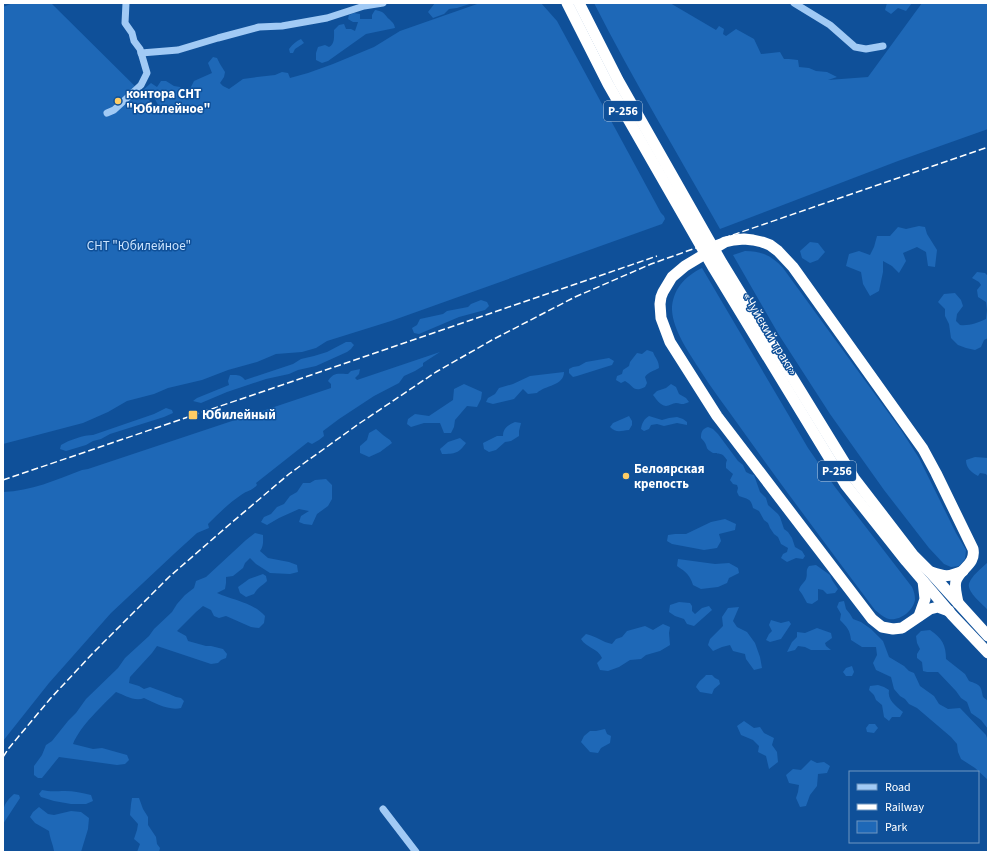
<svg xmlns="http://www.w3.org/2000/svg" width="991" height="855" font-family="'Source Sans 3',sans-serif">
<rect width="100%" height="100%" fill="#0f5099"/>
<g fill="#1e68b7">
<polygon points="13,3 51,3 156,107 158,105 154,97 147,94 143,90 151,83 157,87 161,81 166,81 174,86 180,87 182,91 180,98 187,98 190,89 194,81 212,73 208,63 213,57 217,58 220,64 225,72 224,77 220,83 223,86 229,89 243,79 257,77 275,75 282,72 288,73 290,78 308,73 333,64 374,47 400,31 480,3 541,3 557,21 661,213 664,216 665,219 662,224 391,321 327,341 316,348 302,352 276,354 257,362 228,370 202,380 168,388 154,394 127,401 108,412 83,423 3,444 3,7"/>
<polygon points="435,3 473,3 457,8 449,9 444,14 433,18 428,12"/>
<path d="M594,3h76l46,27 3,-4 5,3 -1,5 3,2 10,-7 18,10 7,15 19,-2 4,7h5l9,1 1,7 10,1 7,3 11,1 10,5 -9,3 40,-3 54,-74h66v126l-90,32 -178,68c-42,-75 -87,-149 -126,-226z"/>
<polygon points="887,3 912,3 906,11 898,8 891,14 885,10"/>
<path d="M375,10c10,2 8,3 14,9 4,4 5,4 6,9l-29,6 -38,27 -6,2 -6,-3v-7l2,-6 7,-2 4,2c6,-3 5,-11 5,-17l5,-5 5,-1 2,5h5l4,2 3,-9h-5l-5,-3 1,-4 5,-2 6,1v5h12v-4z"/>
<path d="M301,39l3,4 -9,6 -2,4h-3l-1,-4c4,-5 7,-8 12,-10z"/>
<polygon points="919,226 925,227 927,234 937,250 935,267 928,266 926,252 917,247 903,253 906,261 899,273 892,266 883,261 883,272 879,291 870,296 863,284 861,272 846,266 849,254 859,251 870,255 874,247 877,236 890,236 898,227 906,229"/>
<polygon points="810,242 818,243 825,252 818,260 810,263 802,258 800,251"/>
<path d="M745,251c17,0 27,5 38,17l118,162 18,28 37,75 10,17 -1,9 -6,7 -8,1 -7,-3 -15,-16 -45,-58 -54,-76 -51,-79 -46,-80z"/>
<path d="M702,268l106,180 27,39 77,100c2,4 3,8 3,13 -2,11 -15,21 -26,19 -5,-1 -10,-6 -14,-9 -45,-60 -91,-121 -135,-183 -14,-20 -29,-39 -42,-60 -10,-16 -25,-37 -26,-57 0,-20 13,-34 30,-42z"/>
<path d="M977,272l8,1 3,3v62l-4,2 -3,7 -6,3 -9,-2 -8,-3 -7,-7 -2,-14 -4,-8v-7l-7,-7 6,-8 11,-1 6,7 2,6 -6,8 -1,7 4,4c9,1 17,-2 26,-6l1,-9 -1,-8 -8,-5 -1,-7 4,-5 -2,-3 -7,-4z"/>
<polygon points="481,300 487,302 489,306 485,310 459,317 419,334 414,333 412,328 417,325 420,319 443,314 447,311 468,307 471,304"/>
<path d="M346,342h5l3,3 -3,4 -4,3 -31,14 -18,4 -9,4 -23,5 -39,13 -26,11 -8,-2 4,-3 32,-13 -1,-4 2,-6c7,0 10,-1 15,5l48,-16 8,-5 13,-3 13,-4z"/>
<path d="M647,350l6,2c2,6 6,8 6,16 -5,3 -11,4 -14,9l2,6 -2,4c-12,6 -11,-1 -20,-6l-4,2 -5,-3 1,-4 5,-2 1,-4 6,-4 1,-4 7,-9 5,1z"/>
<path d="M440,352l-17,11v3l-8,5 -11,5 -5,7 -25,13 -35,23 -16,12 1,5 -5,4 -7,4 -4,-2 -52,41 1,2c-6,7 -9,5 -16,10 -12,8 -23,19 -33,29l1,4 -12,5 -22,20 -64,60 -62,70 -46,58v-249c28,-1 53,-12 79,-22l6,-1 243,-81v-4l-3,-3c6,-9 9,-7 20,-7l3,-3 9,-2 -1,5 -4,4 2,2z"/>
<polygon points="609,358 614,361 612,365 577,376 573,377 569,373 569,369 573,367 579,366 586,362"/>
<path d="M564,372c0,14 -19,13 -27,21l-9,1 -5,-5 -9,10 -21,5 -7,-2 2,-4 7,-4 4,-6 14,-4 17,-8z"/>
<polygon points="464,384 482,392 481,399 477,407 467,406 455,420 454,427 451,433 444,433 440,423 424,423 411,427 407,424 408,419 415,414 429,416 453,400 454,389"/>
<path d="M671,384l5,3 3,7 7,4 3,4c-7,3 -6,2 -13,1 -3,0 -7,3 -10,3 -6,-1 -10,-7 -13,-11l4,-4 9,-3z"/>
<path d="M166,408l6,2 1,3 -9,4 -54,17 -9,5 -8,2 -7,4 -20,6 -6,-2 1,-4c8,-5 23,-10 32,-10l61,-21z"/>
<path d="M629,416l3,5v4l-3,5c-9,1 -13,3 -19,-3l3,-4z"/>
<path d="M649,416l13,4 7,-2 8,-1 6,2 4,3v3l-10,-2 -13,3 -7,-2 -6,1 -2,4 -5,2 -3,-2c1,-6 3,-10 8,-13z"/>
<path d="M515,422l6,1 -2,8v5l-8,5 -6,1 -9,8 -7,2 -5,-3 -1,-6 14,-7h6c0,-8 5,-11 12,-14z"/>
<path d="M708,427l5,2 5,5 20,27 5,4 3,7 4,2 4,1 6,17 6,6 2,7 10,9 2,3 4,12 4,3 4,6 3,9 7,4 3,5 -2,3 -7,-1 -9,4 -6,-4 2,-4 4,-2 1,-4 -7,-4 -3,-7 -4,-3 -4,-6 -2,-5 -4,-3 -5,-9 -6,-3c-2,-10 -6,-9 -14,-12l-2,-4 1,-4 -1,-3 -4,-1 -3,-4 3,-6 -7,-6v-5l1,-3c-7,-11 -10,-3 -17,-9 -4,-2 -3,-5 -5,-8 -1,-2 -3,-4 -4,-5 0,-6 1,-9 7,-11z"/>
<path d="M376,429c5,4 9,8 14,11l2,3 -12,9 -11,5 -9,-4v-7l7,-6 2,-7z"/>
<path d="M460,438l6,5c-7,10 -11,11 -24,11l-2,-5 8,-7z"/>
<path d="M975,457l13,1v19l-2,-3 -6,-1 -2,3c-7,-4 -12,-8 -12,-16z"/>
<polygon points="326,479 332,485 332,499 328,506 317,514 312,525 304,524 299,522 301,516 309,511 299,509 279,518 267,525 261,522 264,517 271,514 277,507 284,504 290,496 297,492 303,483 310,483 315,480"/>
<polygon points="725,519 736,524 735,530 719,534 721,541 717,548 704,550 672,544 667,541 668,535 675,534 686,534 711,522"/>
<path d="M255,533l8,2c0,5 1,11 -3,16l8,7 21,4 8,3 1,7 -8,2 -20,-1 -14,-9 -6,-6 -5,5 -2,5 -10,8 -7,1v6l-1,6 -8,4c16,7 37,10 48,23l-1,7 -5,5 -8,-1 -25,-11 -7,2 -5,-2 -3,-6 -8,-4 -7,6 -19,19 9,5 2,5 18,5h5l12,3 4,5 -1,4 -5,2 -3,3 -7,1 -54,-18 -5,7 -22,24 -1,6 10,3 5,3 6,-2 19,7 7,3 5,1 3,3 -3,7c-12,3 -26,-5 -37,-10 -9,4 -20,-3 -28,-6 -13,13 -36,34 -43,52l20,5 9,-1 25,7 2,5 -4,4 -8,1 -58,-8 -17,21h-4l-4,-3v-9l8,-11 4,-10 6,-4 16,-20 8,-8 10,-14 32,-31 7,-10 24,-22 5,-7 18,-17 5,-8 8,-9 9,-7 2,-7 10,-4 40,-37z"/>
<path d="M678,559l37,5 14,-1 9,5 1,5 -10,5 -2,5 -9,4 -17,2 -8,-4c-3,-10 -7,-13 -16,-19z"/>
<path d="M988,562v48c-5,-5 -18,-16 -19,-23 -2,-8 14,-20 19,-25z"/>
<path d="M816,565l14,10 2,5 6,9 -3,4 -8,1 -4,-4 -5,-1v11l-6,4 -5,-1 -5,-9 -3,-4c1,-5 5,-7 7,-11 2,-6 -1,-8 3,-13z"/>
<path d="M263,574l3,2 1,5c-5,5 -9,6 -13,13l-8,3 -6,-4 -2,-6 7,-5 4,-3z"/>
<path d="M844,601l2,8 4,5 3,5 8,3 10,7 12,12 6,16 15,9 5,5 5,2 6,13 14,10 5,8 9,5 12,-1 26,27 2,6v39l-13,-12 -14,-9 -3,-7 -1,-8 -6,-7 -34,-29 -8,-4 -4,-5 -5,-3 -6,-7 -3,-12 -15,-7 -3,-7 4,-8 -1,-8h-14l-11,-7c-1,-10 -4,-13 -11,-20l1,-6 -4,-7 2,-5z"/>
<polygon points="679,602 690,603 692,606 692,611 695,614 702,608 709,606 712,610 694,626 687,624 684,619 675,616 669,612 670,605"/>
<polygon points="739,607 733,621 737,627 747,632 755,643 760,657 762,668 754,670 746,659 745,654 733,651 730,645 722,647 713,651 708,645 710,639 723,626 722,617 728,608"/>
<polygon points="771,620 781,623 789,621 791,624 781,639 770,642 766,640 769,634 772,631 769,625"/>
<path d="M663,624l7,3 -1,6 1,12 -10,6 -14,4 -5,4 -11,1 -11,7 -11,4 -8,-1 -3,-7 5,-5c-4,-10 -16,-10 -21,-19l5,-5c10,2 16,8 26,10l4,-5 6,-2 5,-6 18,-5 8,4z"/>
<polygon points="817,628 831,633 832,638 825,643 826,646 831,650 811,650 805,647 798,646 795,650 787,652 792,642 797,637 797,632 805,633"/>
<path d="M930,630c12,8 16,15 16,29l19,15 4,7c11,4 12,4 14,16l5,4v28l-7,-9 -10,-7 -4,-11 -6,-4 -5,-7 -18,-19h-11l-4,-1 -1,-9 -5,-4v-4l3,-5 -3,-6 -1,-7 5,-5z"/>
<polygon points="852,666 854,672 852,676 846,676 843,672 846,668"/>
<path d="M706,675h6l3,3 4,2 1,4 -6,5 -2,5 -12,-2 -4,-5c3,-7 6,-7 10,-12z"/>
<path d="M878,685l6,2 5,3c-2,10 7,16 14,22l-3,5h-8l-3,4 -5,-4 -2,-12 -6,-5 -2,-5 -5,-5 1,-4z"/>
<polygon points="744,721 754,728 760,727 764,733 774,738 772,745 777,752 778,762 769,769 766,756 758,752 759,746 753,740 741,735 737,726"/>
<polygon points="869,724 875,724 878,728 874,733 867,732 866,728"/>
<polygon points="605,729 607,734 611,736 610,743 601,748 598,753 590,752 581,742 584,736 590,731 596,731"/>
<polygon points="811,760 817,763 824,762 830,766 827,773 818,774 817,786 810,795 806,806 800,807 796,798 798,792 799,785 789,783 786,775 793,769 801,770"/>
<path d="M42,790c8,2 14,1 23,1 9,0 17,2 26,4l2,6 -7,3h-15l-17,-3 -13,-4 -2,-3z"/>
<path d="M14,794l5,1 1,3 -17,26c0,-15 -1,-19 11,-30z"/>
<polygon points="132,798 139,798 143,809 148,817 148,825 156,837 157,844 160,848 159,852 137,852 140,844 134,839 137,830 138,824 130,815 131,804"/>
<path d="M39,807l9,7 6,1 17,-4 10,1 8,6 -1,11 -7,23 -27,-1c-1,-7 -4,-12 -5,-20l-14,-8 -5,-6 3,-5z"/>
</g>
<g fill="none" stroke-linecap="round" stroke-linejoin="round">
<g stroke="#a1caf5" stroke-width="7">
<polyline points="794,3 830,25 855,47 866,49 883,46"/>
<polyline points="141,53 178,50 218,38 259,27 282,26 327,18 364,6 383,3"/>
<polyline points="107,113 114,110 141,85 147,73 140,49 134,41 132,33 125,23 126,3"/>
<polyline points="383,809 416,852"/>
</g>
<g stroke="#fff" stroke-width="11">
<polyline points="567,3 608,84 714,269 845,484 906,561 952,615 988,653"/>
<polyline points="579,3 618,80 722,263 854,478 914,556 930,572 988,636"/>
<path d="M931,572c15,5 17,5 32,-1"/>
<path d="M949,611l-11,-4 -8,2 -28,19 -9,1 -11,-2 -10,-8 -155,-203 -47,-74 -9,-24 -1,-14 1,-7 2,-5 9,-15 13,-11 40,-24 9,-2 10,-1 9,1 9,2 8,3 8,6 15,16 130,182 13,24 37,76c3,16 -13,19 -17,32 -2,7 1,15 2,22"/>
<polyline points="919,616 925,599 923,581"/>
</g>
<g stroke="#fff" stroke-width="1.5" stroke-dasharray="7 3" stroke-linecap="butt">
<polyline points="3,480 285,384 657,256"/>
<polyline points="3,757 9,748 50,699 93,653 169,577 230,524 289,474 360,423 436,372 492,340 575,297 651,264 721,239 988,147"/>
</g>
</g>
<g fill="#ffcd65" stroke="#0f5099" stroke-width="1.5">
<circle cx="118" cy="101" r="4"/>
<rect x="188" y="410" width="10" height="10" rx="2"/>
<circle cx="626" cy="476" r="4"/>
</g>
<g text-anchor="middle" dominant-baseline="central" stroke-width="3" stroke-linejoin="round" paint-order="stroke">
<g fill="#0f5099" stroke="#b7cae0" stroke-width="1">
<rect x="604" y="101" width="38" height="20" rx="3"/>
<rect x="818" y="461" width="38" height="20" rx="3"/>
</g>
<g font-size="12" font-weight="bold" fill="#fff">
<text x="623" y="111">Р-256</text>
<text x="837" y="471">Р-256</text>
</g>
<g font-size="13" font-weight="bold" fill="#fff" stroke="#0f5099" text-anchor="start">
<text x="126" y="94">контора СНТ<tspan x="126" dy="15">"Юбилейное"</tspan></text>
<text x="202" y="415">Юбилейный</text>
<text x="634" y="469">Белоярская<tspan x="634" dy="15">крепость</tspan></text>
</g>
<g font-size="13" fill="#cae3fe" stroke="#0f5099">
<text x="139" y="246">СНТ "Юбилейное"</text>
</g>
<g font-size="13" fill="#fff" stroke="#0f5099">
<text transform="translate(770 334) rotate(59)">«Чуйский тракт»</text>
</g>
</g>
<rect width="991" height="855" fill="none" stroke="#ffffff" stroke-width="8"/>
<rect x="849" y="771" width="130" height="72" fill="#0f5099" stroke="#6f96c2"/>
<rect x="857" y="784" width="20" height="6" fill="#a1caf5" stroke="#6f96c2"/>
<text x="885" y="791" font-size="12" fill="#ffffff">Road</text>
<rect x="857" y="804" width="20" height="6" fill="#ffffff" stroke="#6f96c2"/>
<text x="885" y="811" font-size="12" fill="#ffffff">Railway</text>
<rect x="857" y="821" width="20" height="12" fill="#1e68b7" stroke="#6f96c2"/>
<text x="885" y="831" font-size="12" fill="#ffffff">Park</text>
</svg>
